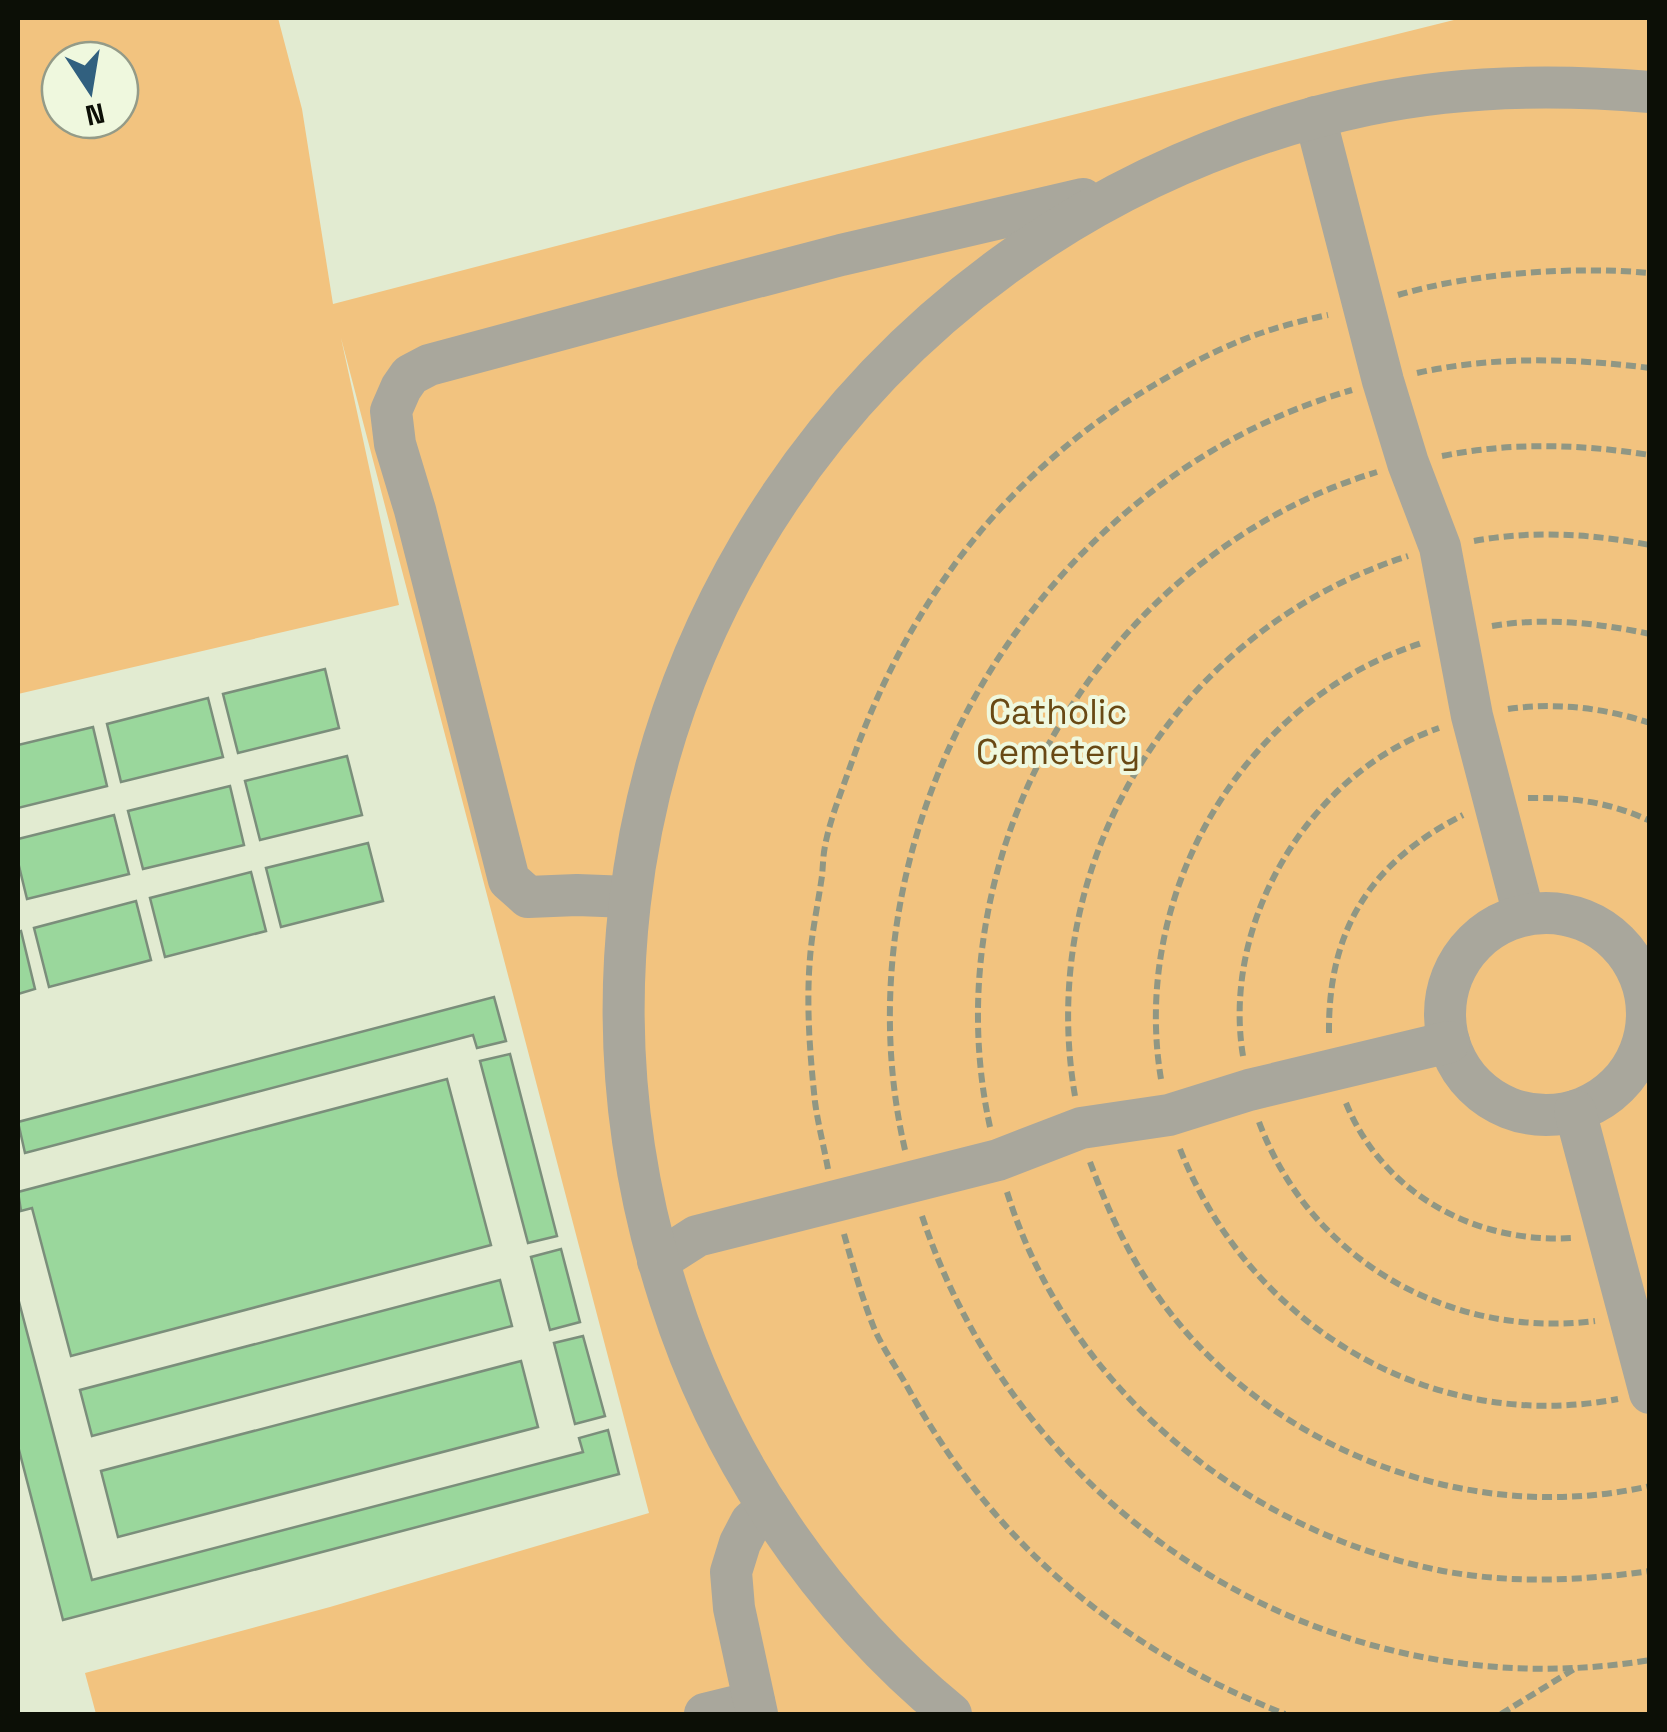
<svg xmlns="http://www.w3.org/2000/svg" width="1667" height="1732" font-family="'Space Grotesk',sans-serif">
<rect width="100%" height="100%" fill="#e2ebd1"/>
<path fill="#f2c37f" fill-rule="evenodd" d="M18,18h260l24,91 31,195 466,-121 663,-165h187v1696h-1553l-11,-41 245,-66 319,-94 -308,-1175 58,267 -381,89zM60,60h60v60h-60z"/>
<g fill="#9ad79c" stroke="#7b8e7b" stroke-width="2.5">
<polygon points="325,669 339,728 238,753 223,694"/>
<polygon points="208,698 223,757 121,782 107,724"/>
<polygon points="93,727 107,786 18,808 18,745"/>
<polygon points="347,756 362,815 260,840 245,781"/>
<polygon points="230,786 244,845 143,869 128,811"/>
<polygon points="114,815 129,874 27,899 18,862 18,839"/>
<polygon points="368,843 383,901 281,927 266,868"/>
<polygon points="251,872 266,931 165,957 150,898"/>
<polygon points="136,901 151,960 49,987 34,928"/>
<polygon points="21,931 35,989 18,994 18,932"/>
<polygon points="494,997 506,1041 477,1048 473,1035 25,1153 18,1122"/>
<polygon points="510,1054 557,1236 528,1243 480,1061"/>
<polygon points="447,1079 491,1245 71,1356 32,1208 21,1211 18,1192"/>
<polygon points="561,1249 580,1322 550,1330 531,1257"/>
<polygon points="500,1280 512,1326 92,1436 80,1390"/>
<polygon points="18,1298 92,1580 583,1452 579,1438 608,1430 619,1474 63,1620 18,1446"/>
<polygon points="583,1336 605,1416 575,1424 554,1343"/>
<polygon points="521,1361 538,1427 118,1537 101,1471"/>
</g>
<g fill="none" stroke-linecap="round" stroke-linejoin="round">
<g stroke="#909784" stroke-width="6" stroke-dasharray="10 5" stroke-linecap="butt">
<path d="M1398,295c74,-22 175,-29 252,-22"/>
<path d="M1417,373c76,-17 155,-15 233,-5"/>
<path d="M1442,456c69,-14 138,-12 208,-1"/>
<path d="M1474,541c58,-11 118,-7 176,4"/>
<path d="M1492,626c53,-9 106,-3 158,8"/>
<path d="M1508,709c47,-7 97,-1 142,14"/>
<path d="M1528,798c43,-1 82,4 122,23"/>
<path d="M1329,1033c-1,-104 42,-171 134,-218"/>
<path d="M1243,1056c-22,-134 66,-283 196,-328"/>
<path d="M1161,1079c-31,-184 81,-379 261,-436"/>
<path d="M1075,1096c-41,-237 105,-468 333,-540"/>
<path d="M1346,1103c37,91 130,141 226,135"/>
<path d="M1259,1122c52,139 191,217 336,199"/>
<path d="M990,1127c-61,-278 116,-573 387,-655"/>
<path d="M1180,1149c69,175 249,286 438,250"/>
<path d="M905,1150c-74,-320 131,-669 447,-760"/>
<path d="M1090,1162c16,43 34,84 60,123 106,159 312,244 500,201"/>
<path d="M828,1169c-4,-22 -10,-45 -13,-67 -5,-47 -9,-96 -5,-144 2,-27 8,-54 12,-82 1,-10 1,-20 3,-30 5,-27 16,-53 25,-79 56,-162 155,-295 304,-382 60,-36 106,-56 174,-70"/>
<path d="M1007,1192c60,194 235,338 431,378 70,14 141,11 212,1"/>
<path d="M922,1216c101,304 409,497 728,444"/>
<path d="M844,1234c9,32 18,64 30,94 9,21 23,40 34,60 87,157 211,261 377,326"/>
<polyline points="1501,1714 1576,1668"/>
</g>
<g stroke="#a9a79c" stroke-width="42">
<polyline points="1315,117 1383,381 1408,463 1440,547 1472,716 1524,915"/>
<polyline points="629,897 577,895 528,897 509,880 415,510 395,444 391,411 401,388 410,375 429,365 715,288 841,255 1083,199"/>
<circle cx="1546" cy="1014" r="101"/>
<polyline points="1575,1111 1650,1393"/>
<polyline points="658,1261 697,1236 998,1160 1081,1128 1169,1115 1249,1090 1449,1042"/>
<polyline points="705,1714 754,1702"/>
<polyline points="757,1714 734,1608 731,1572 740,1543 751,1522 768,1507"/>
<path d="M951,1714c-130,-107 -230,-255 -281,-415 -172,-532 152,-1079 697,-1194 93,-20 188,-21 283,-13"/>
</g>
</g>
<g text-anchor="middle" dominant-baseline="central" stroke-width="8" stroke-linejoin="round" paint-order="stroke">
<g font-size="35" fill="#694914" stroke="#eff8de">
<text x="1058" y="712">Catholic<tspan x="1058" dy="40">Cemetery</tspan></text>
</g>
</g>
<rect width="1667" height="1732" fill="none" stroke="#0c0f06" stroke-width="40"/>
<g transform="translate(90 90) rotate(168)"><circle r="48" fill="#eff8de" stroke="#949b88" stroke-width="2.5"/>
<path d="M0-8L18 38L0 25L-18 38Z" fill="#31607f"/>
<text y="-15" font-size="28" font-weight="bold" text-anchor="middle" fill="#0c0f06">N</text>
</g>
</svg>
